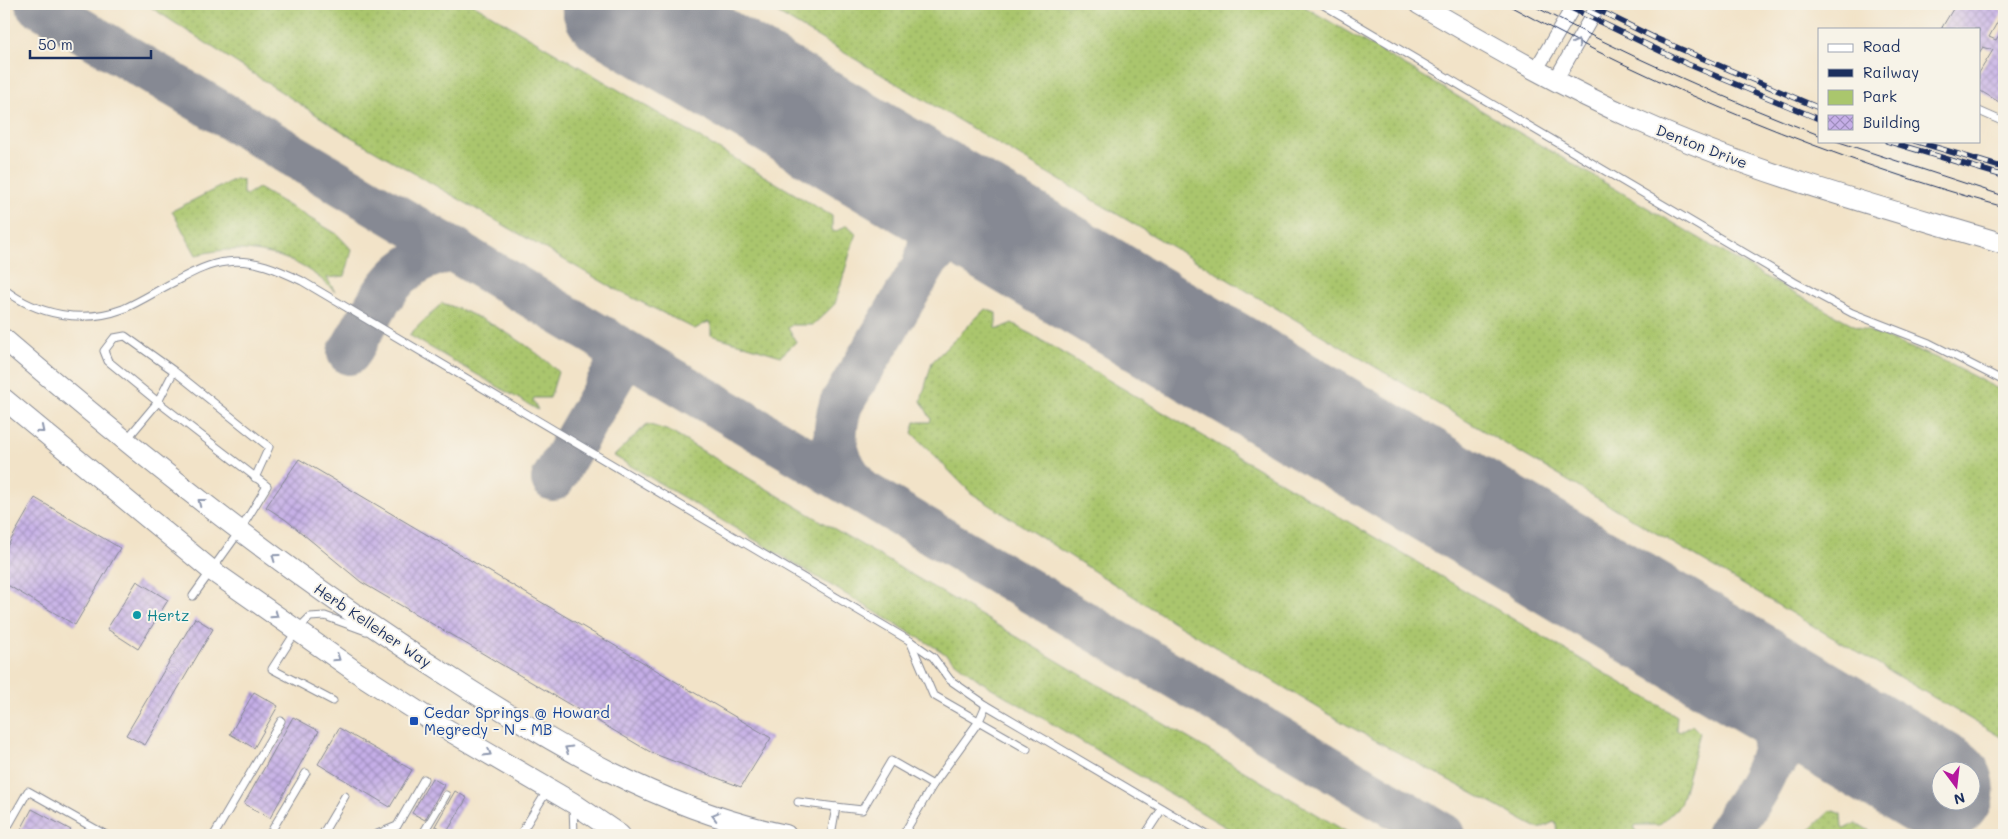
<svg xmlns="http://www.w3.org/2000/svg" width="2008" height="839" font-family="Mali,sans-serif">
<defs>
<pattern id="green-dots" width="8" height="8" patternUnits="userSpaceOnUse" patternTransform="scale(1.25)"><rect width="8" height="8" fill="#aac66d"/><path d="M2 2h.1M6 6h.1" fill="none" stroke="#92aa61" stroke-width="1.8" stroke-linecap="round"/></pattern>
<pattern id="building-cross-hatch" width="8" height="8" patternUnits="userSpaceOnUse" patternTransform="scale(1.25)"><rect width="8" height="8" fill="#c5aee7"/><path d="M0 0l8 8M0 8l8-8" fill="none" stroke="#9f8ebe"/></pattern>
</defs>
<rect width="100%" height="100%" fill="#f7f3e8"/>
<filter id="ink" filterUnits="userSpaceOnUse"><feTurbulence type="fractalNoise" baseFrequency=".02" numOctaves="2"/><feDisplacementMap in="SourceGraphic" scale="10" xChannelSelector="R" yChannelSelector="G"/><feConvolveMatrix kernelMatrix="1 2 1 2 8 2 1 2 1" color-interpolation-filters="sRGB"/></filter>
<filter id="wash" filterUnits="userSpaceOnUse"><feTurbulence type="fractalNoise" baseFrequency=".0096" numOctaves="4" result="noise"/><feDisplacementMap in="SourceGraphic" scale="20" xChannelSelector="R" yChannelSelector="G"/><feGaussianBlur stdDeviation="1.12" result="paint"/><feColorMatrix in="noise" values="0 0 0 0 0 0 0 0 0 0 0 0 0 0 0 0 0 1.4 0 .05"/><feComposite in="paint" operator="in"/></filter>
<g filter="url(#wash)">
<rect width="100%" height="100%" fill="#f2e3c8"/>
<g fill="url(#green-dots)" stroke="#627a66">
<polygon points="152,4 473,4 832,216 832,230 835,232 847,225 856,233 835,304 813,325 791,325 788,328 796,342 781,356 711,335 711,323 708,322 695,329 613,288 346,134 152,8"/>
<polygon points="762,4 1300,4 1786,289 1854,325 1944,361 2004,392 2004,739"/>
<path d="M235,179l8,1v13l3,2 12,-7 79,46 15,16 -7,26 -18,2 8,14c-37,-39 -88,-50 -139,-37l-24,-44z"/>
<path d="M442,303c37,11 89,41 116,69l-8,26h-16l-1,2 5,10 -129,-75z"/>
<polygon points="985,309 996,313 996,328 999,329 1012,323 1677,716 1676,730 1679,732 1692,725 1700,733 1680,805 1659,825 1636,825 1634,828 1638,835 1557,835 1556,823 1554,822 1539,829 1347,725 1169,619 971,493 912,433 915,422 930,422 931,419 921,401 932,362"/>
<polygon points="647,424 669,431 1352,835 1239,835 980,681 941,651 614,456"/>
<polygon points="1831,810 1841,814 1842,828 1844,829 1856,823 1877,835 1805,835"/>
</g>
<g fill="none" stroke-linecap="round" stroke-linejoin="round">
<g stroke="#868993" stroke-width="44">
<polyline points="37,4 1443,835"/>
<path d="M901,173c27,25 37,57 23,92"/>
<path d="M349,353c30,-50 43,-95 107,-103"/>
<polyline points="553,479 617,368 614,351 604,338"/>
<path d="M858,488c-23,-29 -28,-47 -17,-84l88,-147c22,-19 48,-26 77,-22"/>
<path d="M1769,765c21,-23 48,-37 80,-27 7,3 14,7 22,9"/>
<path d="M1727,835c25,-41 64,-84 41,-134 -5,-12 -16,-20 -24,-30"/>
</g>
<polyline stroke="#868993" stroke-width="109" points="616,4 1940,788"/>
</g>
<g id="blocks">
<g fill="url(#building-cross-hatch)">
<polygon points="1956,4 1989,4 2003,12 1989,37 1996,40 2004,26 2004,105 1979,90 1979,73 1993,50 1983,47 1979,53 1979,29 1941,29"/>
<polygon points="299,459 771,738 741,787 652,753 361,582 286,520 266,507"/>
<polygon points="35,498 120,548 75,625 4,583 4,552"/>
<polygon points="137,581 168,600 138,649 107,629"/>
<polygon points="195,618 213,629 145,745 126,735"/>
<polygon points="254,692 278,706 254,748 230,734"/>
<polygon points="293,717 319,731 270,818 244,804"/>
<polygon points="339,728 412,770 390,807 318,764"/>
<polygon points="432,778 444,785 425,820 412,813"/>
<polygon points="455,791 467,798 447,832 435,826"/>
<polygon points="32,809 71,830 68,835 18,835"/>
</g>
</g>
</g>
<g filter="url(#ink)">
<use href="#blocks" fill-opacity="0" stroke="#868993" stroke-width="1"/>
<g fill="none" stroke-linecap="round" stroke-linejoin="round">
<defs>
<g id="service">
<polyline points="1322,4 1794,282 1852,313 1929,343 2004,381"/>
<polyline points="1979,111 2004,122"/>
<path d="M4,289c33,26 79,35 119,20 16,-7 32,-17 47,-25 18,-9 36,-20 56,-22 28,-4 53,8 76,19l608,360 23,16 17,23 36,25 221,130"/>
<polyline points="174,371 158,402 108,361 104,351 114,338 125,336 174,371 269,447 255,478"/>
<polyline points="127,439 158,402 267,486 239,532 193,596"/>
<polyline points="910,641 933,695 1027,749"/>
<polyline points="333,701 272,669 297,630 310,617 325,616 366,631"/>
<polyline points="798,802 836,807"/>
<polyline points="573,806 574,835"/>
<polyline points="4,826 7,828 28,791 106,835"/>
<polyline points="214,835 281,721"/>
<polyline points="269,835 306,773"/>
<polyline points="322,835 345,796"/>
<polyline points="375,835 397,826 424,779"/>
<polyline points="422,835 446,795"/>
<polyline points="520,835 547,791"/>
<polyline points="831,835 836,807 862,810 891,761 933,785"/>
<polyline points="903,835 933,785 979,721 986,705"/>
<polyline points="1145,835 1162,809"/>
</g>
<g id="minor">
<polyline points="1535,71 1575,4"/>
<polyline points="1555,81 1599,4"/>
</g>
<g id="secondary">
<path d="M1419,4c72,42 143,83 220,117 117,53 242,86 365,123"/>
<path d="M4,339c141,121 287,237 444,337 107,69 212,133 338,159"/>
<polyline points="4,399 211,570 355,671 431,720 573,803 620,835"/>
</g>
</defs>
<use href="#service" stroke="#868993" stroke-width="9"/>
<use href="#minor" stroke="#868993" stroke-width="16"/>
<use href="#secondary" stroke="#868993" stroke-width="22"/>
<use href="#service" stroke="#fff" stroke-width="7"/>
<use href="#minor" stroke="#fff" stroke-width="14"/>
<use href="#secondary" stroke="#fff" stroke-width="20"/>
<g stroke="#1b2f5e" stroke-width="1">
<path d="M1506,4c158,86 324,155 498,203"/>
<path d="M1530,4c94,50 190,93 289,131"/>
<polyline points="1836,141 2004,196"/>
</g>
<defs>
<g id="rail">
<polyline points="1563,4 1685,63 1819,119"/>
<polyline points="1586,4 1655,38 1819,108"/>
<polyline points="1887,141 2004,176"/>
<polyline points="1915,141 2004,168"/>
</g>
</defs>
<use href="#rail" stroke="#1b2f5e" stroke-width="5.5"/>
<use href="#rail" stroke="#f7f3e8" stroke-width="4" stroke-dasharray="11" stroke-linecap="butt"/>
</g>
<defs><path id="oneway-chevron" d="M-2-3.5L2.5 0L-2 3.5" fill="none" stroke-width="1.6" stroke-linecap="round" stroke-linejoin="round" transform="scale(1.25)"/></defs>
<g stroke="#8d97ae">
<use href="#oneway-chevron" transform="translate(1577 43) rotate(-60)"/>
<use href="#oneway-chevron" transform="translate(41 430) rotate(40)"/>
<use href="#oneway-chevron" transform="translate(201 502) rotate(-142)"/>
<use href="#oneway-chevron" transform="translate(275 557) rotate(-144)"/>
<use href="#oneway-chevron" transform="translate(275 615) rotate(35)"/>
<use href="#oneway-chevron" transform="translate(337 658) rotate(35)"/>
<use href="#oneway-chevron" transform="translate(568 749) rotate(-150)"/>
<use href="#oneway-chevron" transform="translate(488 753) rotate(30)"/>
<use href="#oneway-chevron" transform="translate(715 816) rotate(-165)"/>
</g>
</g>
<circle fill="#0f9aa8" stroke="#f7f3e8" stroke-width="2" cx="137" cy="615" r="5"/>
<rect fill="#1a4fb4" stroke="#f7f3e8" stroke-width="2" x="409" y="716" width="10" height="10" rx="2.5"/>
<g text-anchor="middle" dominant-baseline="central" stroke-width="4" stroke-linejoin="round" paint-order="stroke">
<g font-size="15" fill="#1b2f5e" stroke="#f7f3e8">
<text transform="translate(1702 146) rotate(21)">Denton Drive</text>
<text transform="translate(373 625) rotate(34)">Herb Kelleher Way</text>
</g>
<g font-size="15" fill="#0d838f" stroke="#f7f3e8" text-anchor="start">
<text x="147" y="615">Hertz</text>
</g>
<g font-size="15" fill="#164399" stroke="#f7f3e8" text-anchor="start">
<text x="424" y="712">Cedar Springs @ Howard<tspan x="424" dy="17">Megredy - N - MB</tspan></text>
</g>
</g>
<rect width="2008" height="839" fill="none" stroke="#f7f3e8" stroke-width="20"/>
<rect x="1818" y="28" width="162" height="115" fill="#f7f3e8" stroke="#9fa5b1"/>
<rect x="1828" y="44" width="25" height="8" fill="#ffffff" stroke="#9fa5b1"/>
<text x="1863" y="52" font-size="15" fill="#1b2f5e">Road</text>
<rect x="1828" y="69" width="25" height="8" fill="#1b2f5e" stroke="#9fa5b1"/>
<text x="1863" y="78" font-size="15" fill="#1b2f5e">Railway</text>
<rect x="1828" y="90" width="25" height="15" fill="#aac66d" stroke="#9fa5b1"/>
<text x="1863" y="102" font-size="15" fill="#1b2f5e">Park</text>
<rect x="1828" y="115" width="25" height="15" fill="url(#building-cross-hatch)" stroke="#9fa5b1"/>
<text x="1863" y="128" font-size="15" fill="#1b2f5e">Building</text>
<g transform="translate(1956 786) rotate(165)"><circle r="24" fill="#f7f3e8" stroke="#9fa5b1"/>
<path d="M0-4L9 19L0 12L-9 19Z" fill="#b5179e"/>
<text y="-8" font-size="14" font-weight="bold" text-anchor="middle" fill="#1b2f5e">N</text>
</g>
<path d="M30 50v8h121v-8" fill="none" stroke="#1b2f5e" stroke-width="2.5"/>
<text x="38" y="50" font-size="15" fill="#1b2f5e" stroke="#f7f3e8" stroke-width="4" paint-order="stroke">50 m</text>
</svg>
